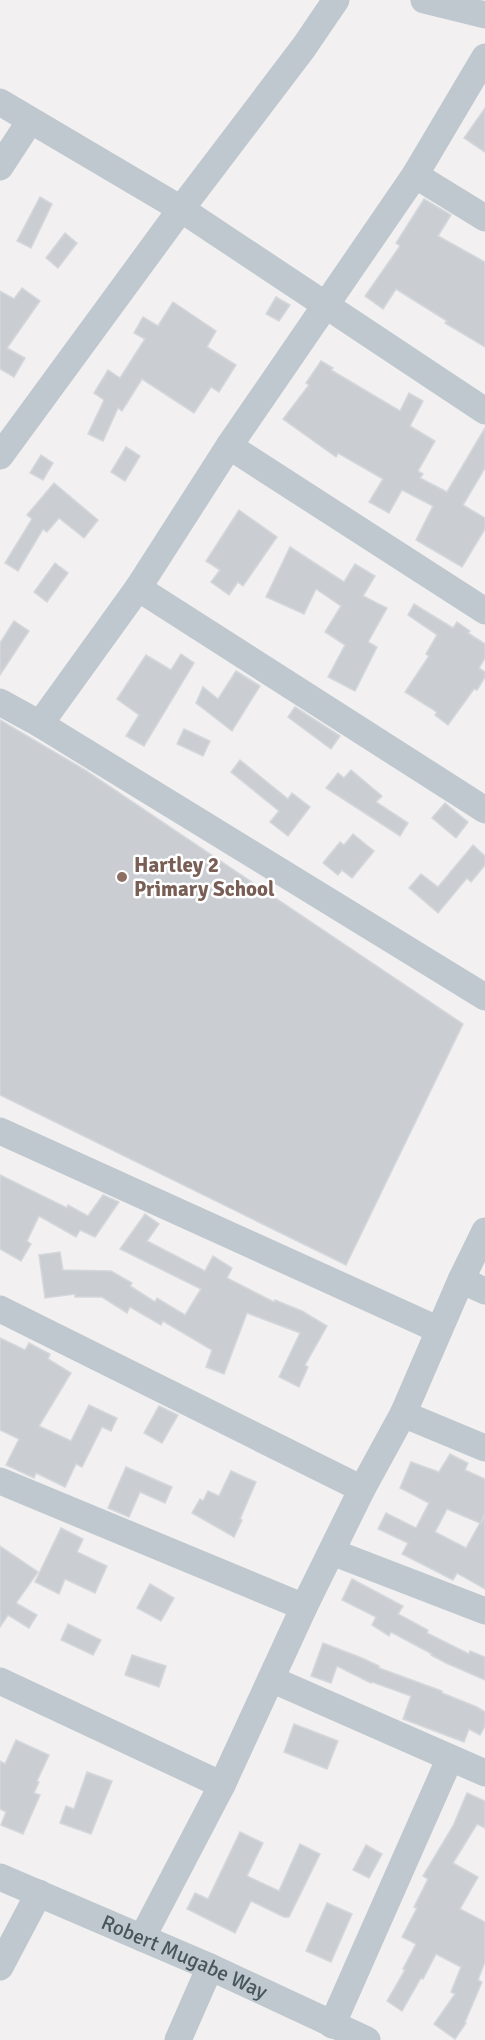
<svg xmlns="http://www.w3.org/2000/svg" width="485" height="2040" font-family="Signika,sans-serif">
<rect width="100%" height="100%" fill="#f2f0f0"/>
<g fill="#caced2" stroke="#d4d7db" stroke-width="1.5" fill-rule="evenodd">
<polygon points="485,108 485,152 464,138"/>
<polygon points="40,197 52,204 31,248 17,241"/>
<polygon points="424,199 451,215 438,236 485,262 485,347 445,323 447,321 396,289 383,309 365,296 400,246 396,243"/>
<polygon points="65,233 77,243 58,268 46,258"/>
<polygon points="22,288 40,301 7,348 25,358 14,377 0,369 0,291 14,299"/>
<polygon points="276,297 290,305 279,321 266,314"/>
<polygon points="173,302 216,331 207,347 236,365 219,392 211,387 194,413 142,379 122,411 118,408 103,441 88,434 104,400 94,393 108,370 120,378 145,339 134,333 143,317 158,326"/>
<polygon points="321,361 333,368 331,370 400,411 409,393 423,401 410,426 435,441 418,471 423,474 420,478 447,492 485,428 485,468 463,505 485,518 485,529 462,567 416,540 433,506 402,490 389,513 369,502 383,479 338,453 336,457 283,419 309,385 306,383"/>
<polygon points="126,447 140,456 125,481 111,472"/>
<polygon points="41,455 53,463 43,480 30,473"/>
<polygon points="54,483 98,520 84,538 59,518 47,532 43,529 18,571 5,563 32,519 27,515"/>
<polygon points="239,510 277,537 243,586 238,582 229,595 211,582 220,570 206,561"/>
<polygon points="290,547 344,582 355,564 375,576 363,596 387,608 368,642 377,647 355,691 328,677 345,645 325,632 341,606 316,589 304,614 266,597"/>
<polygon points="55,563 68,573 47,602 34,592"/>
<polygon points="414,604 453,628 457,622 470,631 468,633 485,644 485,658 479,668 485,672 485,677 477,690 474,689 448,725 435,715 437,712 405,692 429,656 426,654 437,635 408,615"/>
<polygon points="14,621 29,631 0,675 0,643"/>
<polygon points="181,654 194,663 144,746 126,736 139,715 117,699 146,655 171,670"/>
<polygon points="236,671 260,686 232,731 196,703 203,687 218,699"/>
<polygon points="295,707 340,736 331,749 288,717"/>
<polygon points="0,720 85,770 463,1024 346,1265 0,1095"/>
<polygon points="184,729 210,741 203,756 177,744"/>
<polygon points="240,760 288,799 292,793 310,807 288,836 270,822 279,811 231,772"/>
<polygon points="351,770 382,796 376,802 408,823 400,836 326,788 338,773 344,778"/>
<polygon points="445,803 468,822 456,838 432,818"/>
<polygon points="353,834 374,851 352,878 342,870 338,875 323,863 340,842 344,845"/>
<polygon points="473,845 485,856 485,865 471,882 467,878 438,913 409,888 421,874 438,887"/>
<polygon points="0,1175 67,1208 68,1205 88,1216 103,1195 119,1202 95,1237 80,1230 76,1237 39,1216 27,1241 31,1244 21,1261 0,1249"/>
<polygon points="145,1214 159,1224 147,1241 205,1271 213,1256 232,1268 227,1278 274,1302 275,1300 302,1311 327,1326 305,1365 308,1367 299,1387 279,1377 300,1333 247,1313 224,1374 206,1367 212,1350 163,1321 161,1325 130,1307 127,1313 102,1297 75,1297 75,1294 45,1298 39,1255 60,1252 63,1270 111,1271 132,1283 130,1286 155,1302 157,1298 185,1315 201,1289 120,1249"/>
<polygon points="0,1338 25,1350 29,1343 50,1354 48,1359 71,1373 39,1426 71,1441 89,1405 117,1418 111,1431 102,1427 82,1467 76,1464 65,1487 36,1473 34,1478 6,1465 19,1439 0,1430"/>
<polygon points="159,1406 178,1415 162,1443 144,1433"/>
<path d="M450,1454l18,9 -3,7 20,9v34l-4,10 4,-8v74l-28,-16 -4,7 -51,-26 6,-11 -30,-14 8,-16 30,15 13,-25 -29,-15 11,-26 28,10zM447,1509l33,14 -14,25 -31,-16z"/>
<polygon points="126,1467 172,1487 165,1503 140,1492 129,1517 108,1508"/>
<polygon points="231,1471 256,1482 240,1519 242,1520 234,1537 192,1513 200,1499 203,1501 208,1491 219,1496"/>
<polygon points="61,1528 83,1539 77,1552 107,1566 95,1593 65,1579 59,1594 35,1582"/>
<polygon points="0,1546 38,1572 16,1603 37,1615 29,1628 8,1615 0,1627"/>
<polygon points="352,1579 403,1606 398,1614 428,1630 427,1633 469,1654 470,1651 485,1657 485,1680 446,1663 431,1655 432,1654 391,1632 389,1636 372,1625 376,1617 342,1600"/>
<polygon points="150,1584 174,1598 161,1621 137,1608"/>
<polygon points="68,1624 101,1640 93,1655 61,1640"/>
<polygon points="323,1643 362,1658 379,1666 379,1668 442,1691 442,1693 477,1707 485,1712 485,1726 480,1735 469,1729 464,1742 403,1719 411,1696 372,1682 371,1683 337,1666 331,1683 311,1676"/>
<polygon points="132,1655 166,1666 159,1687 125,1675"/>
<polygon points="294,1724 338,1741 327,1769 284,1752"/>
<polygon points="16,1740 49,1755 37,1781 39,1782 34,1793 40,1795 23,1834 1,1825 6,1812 0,1809 0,1761 5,1764"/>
<polygon points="87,1772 112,1781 91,1834 60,1823 66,1806 74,1809"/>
<polygon points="467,1793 485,1801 485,1828 477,1824 453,1863 478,1877 460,1909 485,1922 485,1962 478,1980 482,1982 465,2022 466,2023 455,2039 434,2024 455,1994 451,1992 461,1967 436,1954 423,1979 421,1978 402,2011 387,2001 405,1970 403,1969 416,1944 402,1937 417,1908 414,1907 428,1879 423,1876 453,1826"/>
<polygon points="240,1832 263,1843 247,1876 279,1891 300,1844 320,1854 289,1917 284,1917 251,1901 235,1933 187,1909 195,1893 208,1899"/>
<polygon points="366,1845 382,1854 369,1878 353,1870"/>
<polygon points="327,1903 352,1914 331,1962 306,1951"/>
</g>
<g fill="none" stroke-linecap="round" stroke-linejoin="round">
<g stroke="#bec8ce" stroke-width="27">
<polyline points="424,0 485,15"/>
<polyline points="0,102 181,209 485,411"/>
<polyline points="0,167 30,121"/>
<polyline points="415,175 485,218"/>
<polyline points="229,446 485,611"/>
<polyline points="0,456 181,209 304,47 336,0"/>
<polyline points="138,588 485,810"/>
<polyline points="0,702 40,724 485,997"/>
<polyline points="40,724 138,588 229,446 415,175 485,57"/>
<polyline points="0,1131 439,1330"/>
<polyline points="461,1280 485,1291"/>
<polyline points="0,1309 362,1489"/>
<polyline points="403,1414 485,1448"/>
<polyline points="0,1481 304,1607"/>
<polyline points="332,1552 485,1611"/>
<polyline points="271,1679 485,1773"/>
<polyline points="0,1681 222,1785"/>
<path id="s1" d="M0,1877l210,90 157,73"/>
<polyline points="142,1938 222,1785 304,1607 362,1489 403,1414 461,1280 485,1231"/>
<polyline points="0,1967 39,1893"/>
<polyline points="332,2025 450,1758"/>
<polyline points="178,2040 210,1967"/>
</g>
</g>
<circle fill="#8d6e63" stroke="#fff" stroke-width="2" cx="122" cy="877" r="6"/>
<g text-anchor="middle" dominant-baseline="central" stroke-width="5" stroke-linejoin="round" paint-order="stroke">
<g font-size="21" font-weight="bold" fill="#785e54" stroke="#fff" text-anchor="start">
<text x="134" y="865">Hartley 2<tspan x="134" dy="24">Primary School</tspan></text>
</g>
<g font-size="21" fill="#48555d" stroke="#fff">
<text stroke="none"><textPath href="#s1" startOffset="201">Robert Mugabe Way</textPath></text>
</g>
</g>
</svg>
